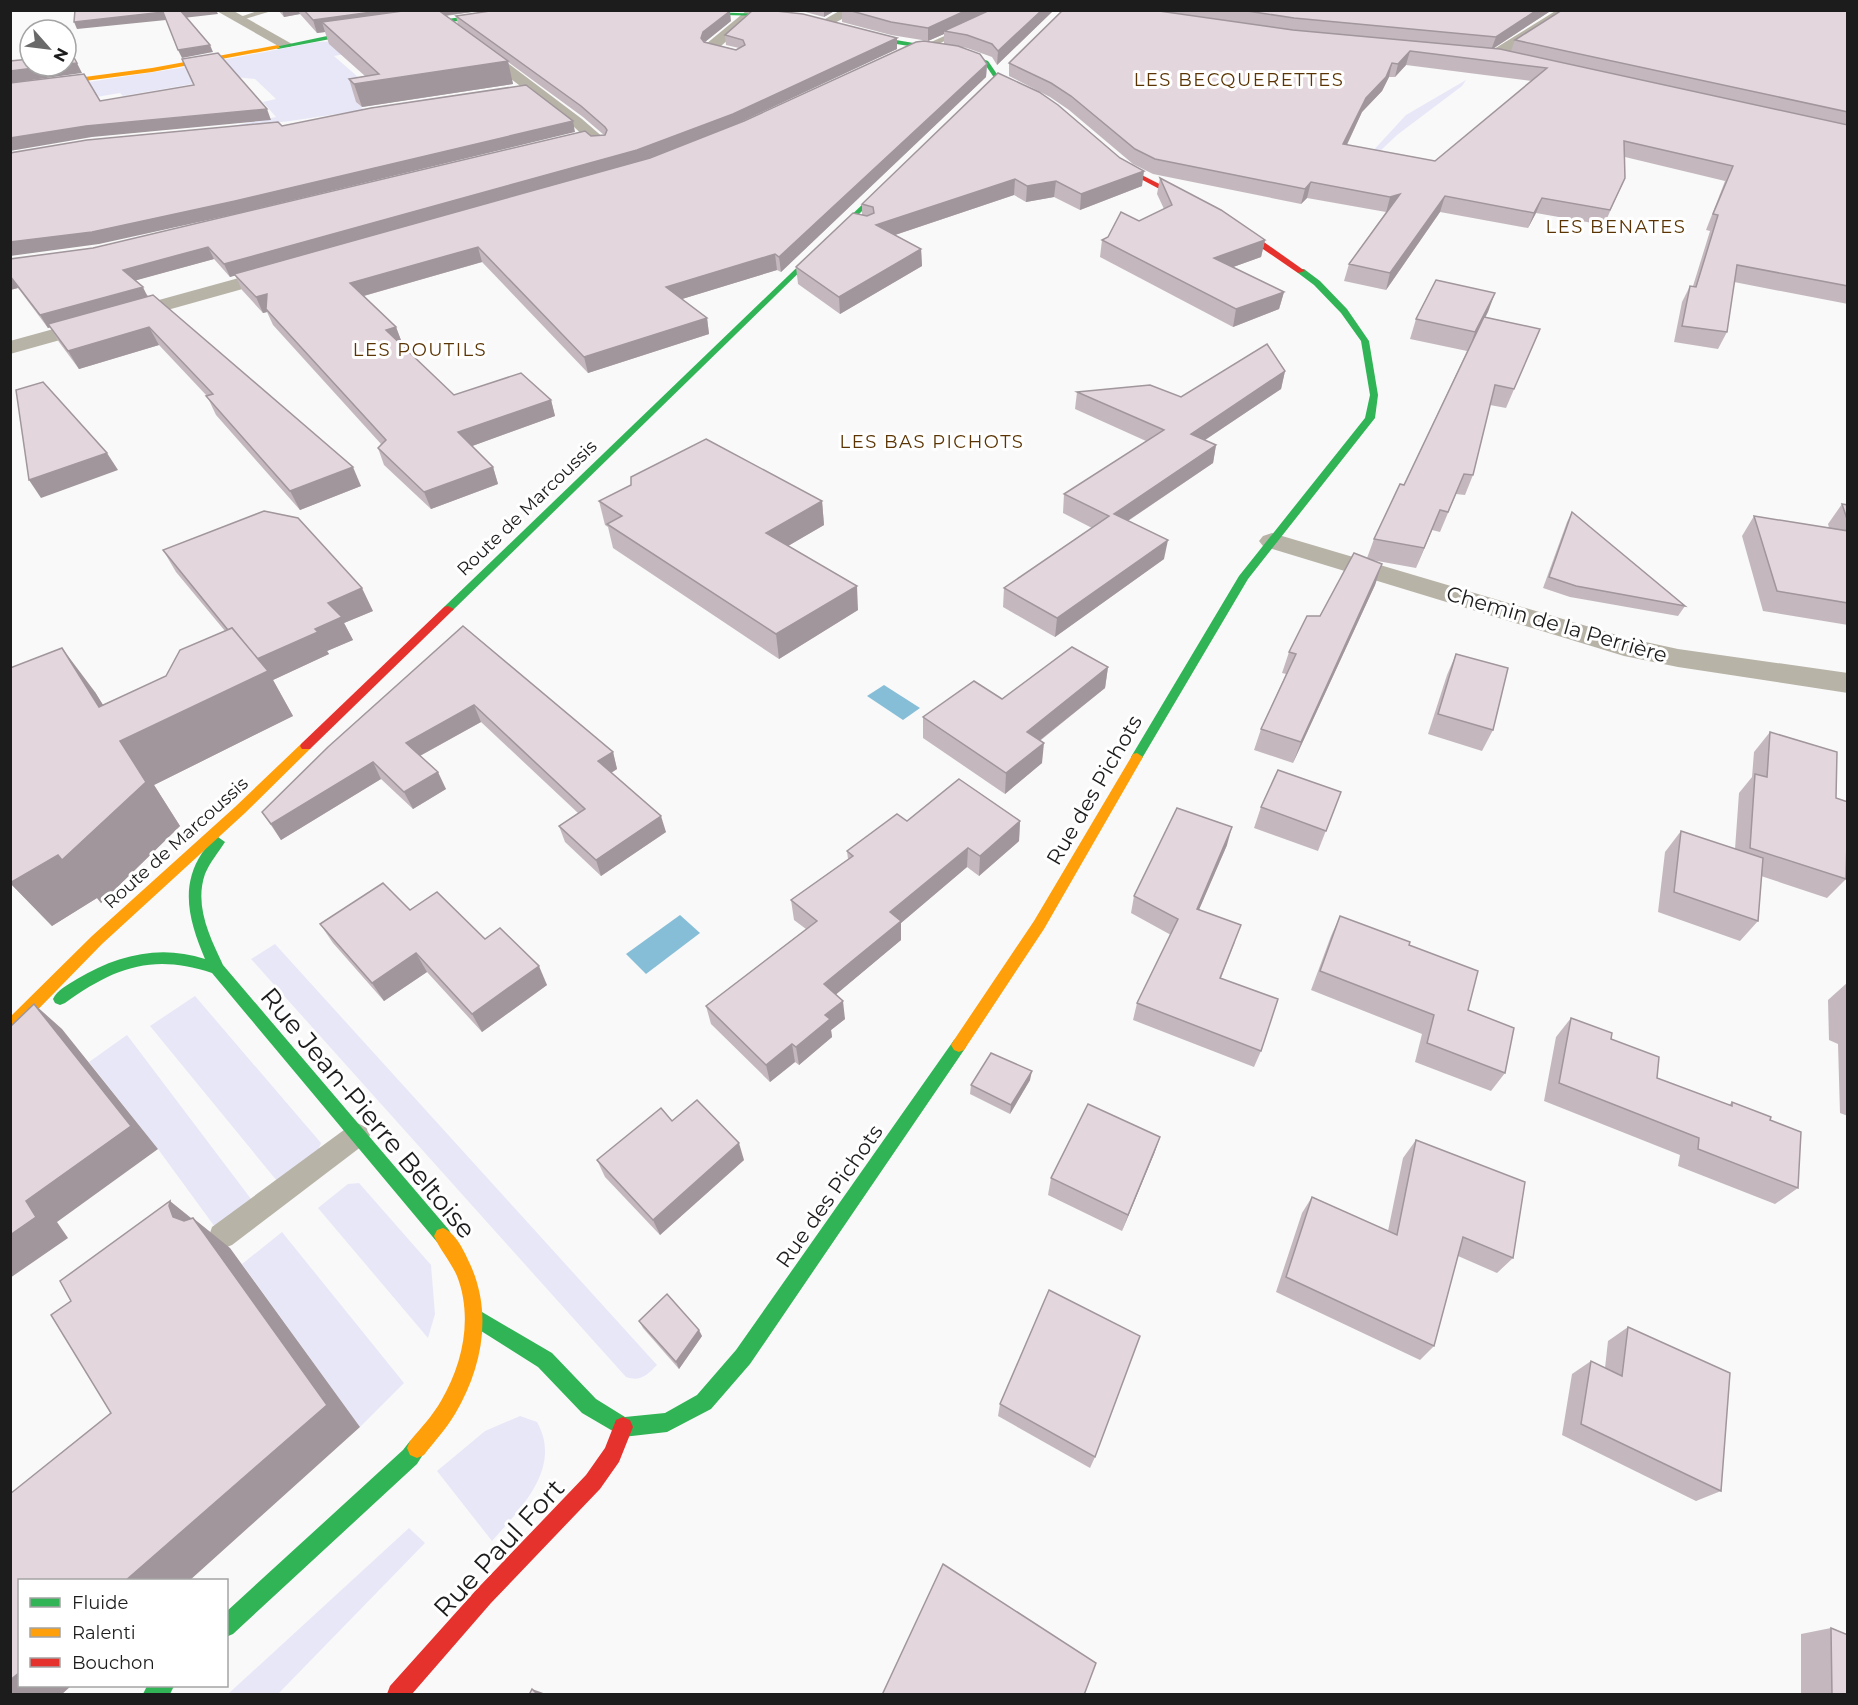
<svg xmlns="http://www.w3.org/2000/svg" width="1858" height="1705" font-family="Montserrat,sans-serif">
<rect width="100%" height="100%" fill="#f9f9f9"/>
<g fill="#e8e7f8">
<polygon points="444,36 334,56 358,77 369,81 357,102 364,110 290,121 213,130 276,117 263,102 276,99 255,79 233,77 123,96 120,93 55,104 43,89 180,68 317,42"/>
<polygon points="1466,80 1462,86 1397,135 1379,152 1371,153 1406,115"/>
<path d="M275,944l382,421c-10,10 -16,17 -31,12l-375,-418z"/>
<polygon points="195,996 321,1143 317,1153 277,1181 150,1026"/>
<polygon points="127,1035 251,1199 215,1227 158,1149 89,1062"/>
<polygon points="359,1183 431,1265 435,1314 428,1338 318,1208 348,1184"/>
<polygon points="282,1232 404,1383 360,1427 242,1264"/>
<path d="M520,1416l17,6c26,46 -17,87 -45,119l-55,-70 48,-40z"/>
<polygon points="409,1528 425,1543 278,1694 228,1694"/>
</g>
<g fill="#87bed7">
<polygon points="884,685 920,708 903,720 867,696"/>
<polygon points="680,915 700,933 646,974 626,954"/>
</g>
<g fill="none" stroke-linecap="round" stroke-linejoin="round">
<g fill="#b8b3a7" fill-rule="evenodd">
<polygon points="260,10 275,10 238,21 234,19"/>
<polygon points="1002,10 1014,10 927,49 920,47"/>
<polygon points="357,1123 366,1127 370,1135 366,1143 232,1245 222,1249 212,1245 209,1236 212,1227 348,1127"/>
</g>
<g fill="#b8b3a7" fill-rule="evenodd">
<polygon points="215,10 232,10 292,44 290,47 280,47"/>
<polygon points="841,10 859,10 829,26 819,26 818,23"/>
<polygon points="1557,10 1574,10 1501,59 1491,59 1489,56 1494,49"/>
<polygon points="746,11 756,11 757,14 721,46 742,51 744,54 742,57 737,58 706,50 704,47 706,44"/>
<polygon points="475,41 480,42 582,119 605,139 607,142 605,145 593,145 572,125 470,48 468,45"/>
<polygon points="282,266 289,268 291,272 289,276 10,354 10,341"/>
<polygon points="1272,533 1627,638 1678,649 1848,673 1848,693 1678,667 1624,656 1263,546 1259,541 1263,536"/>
</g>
<g fill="#30b455" fill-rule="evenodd">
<polygon points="682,11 795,15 798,17 684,14"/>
<polygon points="501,12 503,15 346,36 278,49 275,47 346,32"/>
<polygon points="853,29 890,39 961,51 988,61 999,77 1010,85 1037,97 1032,98 1006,87 995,79 984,63 960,54 890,43 851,32"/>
<polygon points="893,175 898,176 452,611 444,611 444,607"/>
<polygon points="1298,269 1304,269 1320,281 1347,309 1369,341 1378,395 1375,418 1248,579 1141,760 1133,760 1131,757 1239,576 1365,418 1370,395 1361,341 1341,313 1314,285 1298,273"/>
<path d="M218,837l7,5c-7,11 -15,20 -20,32 -11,32 5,63 18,91l226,265 3,6 -3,6 -6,2 -6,-2 -225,-269c-60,-20 -98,-5 -147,30l-5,2 -5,-2 -2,-4c4,-9 16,-15 24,-20 40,-24 83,-35 128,-20 -15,-36 -26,-71 -3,-106 5,-6 9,-14 16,-16z"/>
<polygon points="959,1038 964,1040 967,1045 964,1050 750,1364 711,1409 667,1432 623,1437 582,1413 538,1367 470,1324 467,1318 470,1312 476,1309 482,1312 552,1353 596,1399 625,1417 665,1413 697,1395 736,1350 954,1040"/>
<polygon points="417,1438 424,1441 427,1448 417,1464 233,1634 226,1637 226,1612 403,1450 410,1441"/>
<polygon points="147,1686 174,1686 170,1694 143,1694"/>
</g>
<g fill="#ff9f0a" fill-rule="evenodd">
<polygon points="278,45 280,48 152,72 10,91 10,87 152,68"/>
<polygon points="306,742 310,743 312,746 310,749 245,813 102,944 15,1033 10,1034 10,1017 92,936 235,807 302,743"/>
<polygon points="1137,753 1143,757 1044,929 964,1050 959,1052 954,1050 951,1045 954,1040 1034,921 1133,754"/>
<path d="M443,1228c13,5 21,23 27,36 23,50 12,104 -15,150 -9,15 -21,28 -31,41l-7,3 -7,-3 -3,-7 3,-7c11,-13 23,-26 31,-40 22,-37 32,-84 16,-125 -6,-14 -17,-26 -23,-40l3,-6z"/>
</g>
<g fill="#e5322d" fill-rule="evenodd">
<polygon points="1106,152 1110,152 1128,168 1240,225 1305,271 1298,273 1234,229 1124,170 1106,154"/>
<polygon points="448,606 454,609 452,611 310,749 302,749 300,746 302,743 444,607"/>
<polygon points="623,1417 630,1420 633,1427 619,1462 600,1489 491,1603 412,1694 387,1694 390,1686 477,1589 586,1475 605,1448 616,1420"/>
</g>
</g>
<g fill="#c4b8be" fill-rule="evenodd">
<polygon points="278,10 486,10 446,16 458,25 456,16 731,21 705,42 736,50 739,48 726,45 725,35 897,49 734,125 987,64 986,77 781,272 777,270 682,299 707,318 709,334 588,373 482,262 364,296 396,327 402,343 400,344 454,395 551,400 555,416 472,446 493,467 498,484 431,509 384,465 378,448 381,444 273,325 267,312 263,313 242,290 235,275 230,277 214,259 136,280 148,296 361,486 300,510 216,415 207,396 159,345 79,369 59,342 50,327 48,328 18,288 10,290 10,259 93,248 591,136 604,135 583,117 508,62 513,84 362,107 356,102 349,79 365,76 329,44 325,32 317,33 300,14 284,17"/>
<polygon points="781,10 836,10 824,17 805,12"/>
<polygon points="842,10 1054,10 997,65 992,57 967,48 944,44 944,34 928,41 891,35 842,22"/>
<path d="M1063,10h489l-58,38 17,3 4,-11 333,-30v294l-114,-22 -7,50 -9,17 -44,-7 8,-40 8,-16h3l17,-55 -4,-1 19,-49 -100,-24v21l-21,47 -68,-12 -8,15 -88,-16 -54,78 -42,-9 5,-17 37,-52 -79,-14 -6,6 -148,-30 -20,-10 -64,-54 -19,-13 -41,-21v-13zM1406,65l126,16 -97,80 -88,-16 15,-33 20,-21 7,-14h6z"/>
<polygon points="1120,158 1142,186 1080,210 1054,197 1026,202 1014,195 895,235 921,249 922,266 840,314 798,284 796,267 862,215 862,204"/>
<polygon points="1160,178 1265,240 1261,257 1233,267 1284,292 1279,309 1233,327 1100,257 1102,240 1164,209 1157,194"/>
<polygon points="1495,293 1485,317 1540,329 1506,408 1490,405 1473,475 1465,495 1456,494 1440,532 1432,530 1416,568 1372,560 1382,564 1375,585 1293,763 1254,750 1261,729 1286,674 1282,673 1289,652 1320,616 1367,558 1374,539 1404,485 1467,351 1410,339 1416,319"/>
<polygon points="1285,371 1281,389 1205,440 1216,445 1213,463 1128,521 1164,559 1055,637 1003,607 1004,588 1092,528 1063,513 1064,494 1146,441 1075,409 1077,392 1181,397"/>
<polygon points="599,501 822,501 824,525 788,546 858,610 779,659 613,548 608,527 605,525"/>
<polygon points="1842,504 1848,505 1848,625 1763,611 1742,536 1754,516 1829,528 1828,524"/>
<polygon points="1572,512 1685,606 1678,616 1570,597 1543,588 1567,522"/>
<polygon points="163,550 373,611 344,623 353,640 327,651 329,654 273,680 293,716 154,785 180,826 101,903 97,898 52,926 12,885 95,692 103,705 166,676 225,631 176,572"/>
<polygon points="463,626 613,752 617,769 611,773 666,832 601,876 565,842 559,826 578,813 481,722 420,756 446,789 413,809 381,779 281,840 262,812"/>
<polygon points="1456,654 1493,730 1482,751 1428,734 1447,675"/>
<polygon points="1108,667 1105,688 1041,740 1042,763 1005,794 923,738 923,717 1002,699"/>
<polygon points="1770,732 1836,798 1846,879 1827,898 1761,876 1758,921 1740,941 1658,912 1665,852 1681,831 1735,849 1739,793 1752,777 1754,752"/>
<polygon points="1341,792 1318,851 1254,828 1261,807"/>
<polygon points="907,821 1020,821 1019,841 979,876 967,867 901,923 901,940 836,994 845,1019 831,1030 832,1037 799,1065 795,1062 770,1082 711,1024 706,1006 806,929 794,920 791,900 848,859 847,851"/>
<polygon points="1227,845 1199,909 1235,942 1221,978 1261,1051 1254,1067 1133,1020 1137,1003 1171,935 1131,913 1134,896"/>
<polygon points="410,910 485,939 547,985 482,1032 427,972 384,1001 333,943 320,924"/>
<polygon points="1340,916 1409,945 1468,1010 1505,1073 1491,1091 1415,1062 1422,1034 1311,990 1331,936"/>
<polygon points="1848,982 1848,1116 1840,1113 1838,1044 1829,1040 1828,1000"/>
<polygon points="1571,1018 1611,1039 1657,1078 1729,1105 1732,1102 1770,1120 1798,1188 1775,1204 1678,1166 1680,1155 1544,1101 1556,1037"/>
<polygon points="1030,1080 1010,1114 970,1094 971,1085"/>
<polygon points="1160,1137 1154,1154 1122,1231 1048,1195 1051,1178"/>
<polygon points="1416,1140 1513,1258 1497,1273 1458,1256 1434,1346 1420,1360 1276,1292 1302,1213 1312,1197 1388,1231 1403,1158"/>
<polygon points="597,1160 744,1160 660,1235 605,1177"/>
<polygon points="639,1321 702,1336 679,1369 643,1328"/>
<polygon points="1628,1327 1721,1491 1696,1501 1562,1435 1572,1374 1591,1361 1605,1368 1608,1341"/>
<polygon points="1000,1404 1095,1457 1090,1468 998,1416"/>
<polygon points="1831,1628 1848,1695 1801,1695 1801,1634"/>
</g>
<g fill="#a0969b">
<polygon points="180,10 216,10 218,14 183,18"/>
<polygon points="282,10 298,10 300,14 284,17"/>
<polygon points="387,10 486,10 331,31 322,22 325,32 317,33 313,20"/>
<polygon points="824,10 836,10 824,17"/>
<polygon points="967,10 995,10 944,31 944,34 928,41 928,28"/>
<polygon points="1042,10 1054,10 997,65 998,51"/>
<polygon points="1537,10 1552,10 1491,50 1496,37"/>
<polygon points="730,11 731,21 705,42 701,38 703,32"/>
<polygon points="163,12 166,20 77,29 74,22"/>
<polygon points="897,38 897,49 734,125 639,162 230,277 224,264"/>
<polygon points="210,45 213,52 182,58 178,50"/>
<polygon points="1410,51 1406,65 1395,77 1398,64"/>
<polygon points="508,61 513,84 362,107 354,84"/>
<polygon points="77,63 82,73 10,83 10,71 51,66 66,66 66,64"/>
<polygon points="1392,63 1389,77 1382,91 1362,112 1340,159 1343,144 1366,98"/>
<polygon points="987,64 986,77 781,272 779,257"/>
<polygon points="267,109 271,120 92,137 10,151 10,138 86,126"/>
<polygon points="573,121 575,132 240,213 99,244 10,256 10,242"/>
<polygon points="1144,171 1142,186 1080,210 1081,194"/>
<polygon points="1015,179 1014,195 877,241 876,225"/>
<polygon points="1056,181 1054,197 1026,202 1027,186"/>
<polygon points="1311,182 1307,198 1301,204 1305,189"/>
<polygon points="1400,194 1386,213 1390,197"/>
<polygon points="1445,196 1440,212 1386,290 1390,273"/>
<polygon points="1542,198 1536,213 1528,228 1534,213"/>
<polygon points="1265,240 1261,257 1211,275 1214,258"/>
<polygon points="208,247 214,259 130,282 123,270"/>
<polygon points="478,247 482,262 356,298 350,283"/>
<polygon points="921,249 922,266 840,314 839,297"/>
<polygon points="775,254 777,270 669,303 666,287"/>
<polygon points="11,276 18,288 10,290"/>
<polygon points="143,287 149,300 48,328 40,315"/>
<polygon points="1284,292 1279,309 1233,327 1236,309"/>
<polygon points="1495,293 1488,312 1468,352 1475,332"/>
<polygon points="267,294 266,309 267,312 263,313 256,297"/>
<polygon points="707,318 709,334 588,373 584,357"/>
<polygon points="149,327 159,345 79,369 68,351"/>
<polygon points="396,327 402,343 392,346 386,330"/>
<polygon points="1285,371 1281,389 1187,452 1191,434"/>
<polygon points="551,400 555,416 464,449 458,432"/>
<polygon points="1216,445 1213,463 1111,532 1114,514"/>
<polygon points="107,453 118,470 41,498 29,480"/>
<polygon points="353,467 361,486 300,510 290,491"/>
<polygon points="493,467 498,484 431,509 424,492"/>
<polygon points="822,501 824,525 769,557 766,533"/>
<polygon points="1440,510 1432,530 1416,568 1424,548"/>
<polygon points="1168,540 1164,559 1055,637 1057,618"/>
<polygon points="1382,564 1375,585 1293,763 1301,742"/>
<polygon points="857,586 858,610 779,659 776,634"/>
<polygon points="362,588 373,611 344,623 353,640 327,651 329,654 273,680 293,716 154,785 180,826 101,903 97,898 52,926 12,885 10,886 10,877 99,707 62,648 95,692 124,739 253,660 315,629 328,603"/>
<polygon points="1108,667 1105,688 1025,752 1027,732"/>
<polygon points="474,705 481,722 414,759 406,743"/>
<polygon points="1044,743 1042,763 1005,794 1006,773"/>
<polygon points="613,752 617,769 603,778 598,761"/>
<polygon points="373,762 381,779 281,840 271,824"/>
<polygon points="438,772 446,789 413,809 404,792"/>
<polygon points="661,816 666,832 601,876 596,860"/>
<polygon points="1020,821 1019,841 979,876 980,856"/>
<polygon points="1232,827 1227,845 1192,926 1197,909"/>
<polygon points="968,848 967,867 901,923 901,940 827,1002 824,984 890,912"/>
<polygon points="416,953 427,972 384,1001 372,983"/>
<polygon points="539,966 547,985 482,1032 472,1014"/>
<polygon points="843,1001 845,1019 831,1030 832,1037 799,1065 796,1047 825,1015"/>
<polygon points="34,1004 62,1029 158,1149 57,1222 68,1238 10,1278 10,1235 26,1201"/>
<polygon points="792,1044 795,1062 770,1082 766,1065"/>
<polygon points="1032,1071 1030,1080 1010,1114 1011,1105"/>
<polygon points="1160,1137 1154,1154 1122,1231 1128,1215"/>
<polygon points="739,1143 744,1160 660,1235 653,1220"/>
<polygon points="170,1201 196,1222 193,1218 230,1248 360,1427 189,1581 125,1581 173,1217 169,1206"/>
<polygon points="699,1330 702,1336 679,1369 676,1362"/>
<polygon points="20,1672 20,1686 71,1686 61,1695 10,1695 10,1680"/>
<polygon points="532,1689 549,1695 538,1695"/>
</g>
<g fill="#e4d6dd" stroke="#a0969b" stroke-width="1.5" fill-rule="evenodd">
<polygon points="75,10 180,10 210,45 178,50 163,12 74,22"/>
<polygon points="304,10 387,10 313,20"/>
<polygon points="410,10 438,10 508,61 354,84 349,79 379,74 322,22"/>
<polygon points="511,10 730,11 703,32 701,38 704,42 736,50 745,45 743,40 725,35 752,11 776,11 803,14 897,38 733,114 637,150 224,264 208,247 123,270 143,287 40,315 10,276 10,259 93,248 585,131 591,136 605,135 607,130 605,127 581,106 456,16 490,11"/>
<polygon points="848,10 967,10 928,28 891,22"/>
<polygon points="990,10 1042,10 998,51 992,44 967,35 944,31"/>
<path d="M1063,10h89l141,20 207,19 348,76v161l-111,-21 -10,67 -45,-6 8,-40 6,1 22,-72 -5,-1 20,-48 -109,-25 1,37 -15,32 -68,-12 -8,15 -89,-17 -55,77 -41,-9 51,-70 -10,3 -79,-15 -6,7 -150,-30 -20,-10 -64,-53 -20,-13 -42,-20zM1410,51l137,17 -112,93 -92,-17 23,-46 20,-21 6,-14 6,1z"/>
<polygon points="1241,10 1537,10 1496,37 1294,18"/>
<polygon points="1562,10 1848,10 1848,112 1515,40"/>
<polygon points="924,41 958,46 980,54 987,64 779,257 775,254 666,287 707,318 584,357 478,247 350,283 396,327 386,330 454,395 521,373 551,400 458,432 493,467 424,492 378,448 386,440 266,309 267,294 256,297 234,274 650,158 744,121 916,42"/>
<polygon points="67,45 77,63 66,64 66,46"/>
<polygon points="218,53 267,109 86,126 10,138 10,83 84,74 100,101 194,85 182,59"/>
<polygon points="30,59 30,66 51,66 10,71 10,61"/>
<polygon points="998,73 1039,92 1058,105 1120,158 1144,171 1081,194 1056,181 1027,186 1015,179 876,225 921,249 839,297 796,267 853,213 867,216 874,213 873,207 862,204"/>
<polygon points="526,85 573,121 235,201 92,232 10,242 10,153 87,140 278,122 282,126 371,108"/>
<polygon points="1160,178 1221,210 1265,240 1214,258 1284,292 1236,309 1102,240 1108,237 1121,212 1139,221 1172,205"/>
<polygon points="1436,280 1495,293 1475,332 1416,319"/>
<polygon points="153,295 353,467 290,491 206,396 213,394 149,327 68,351 48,324"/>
<polygon points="1484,317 1540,329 1514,389 1495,385 1473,475 1464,474 1448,512 1440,510 1424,548 1374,539 1400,484 1404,485"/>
<polygon points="1267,344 1285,371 1191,434 1216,445 1114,514 1168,540 1057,618 1004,588 1109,516 1064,494 1164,430 1077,392 1150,385 1181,397"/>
<polygon points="43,382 107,453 29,480 16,390"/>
<polygon points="706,439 822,501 766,533 857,586 776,634 607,524 622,516 599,501 631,485 631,477"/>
<polygon points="1842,504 1848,505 1848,522"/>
<polygon points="264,511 298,518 362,588 328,603 342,617 315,629 318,632 257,659 232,628 228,630 163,550"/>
<polygon points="1572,512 1685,606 1576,586 1549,577"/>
<polygon points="1754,516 1848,531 1848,603 1777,591"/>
<polygon points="1354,553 1382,564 1301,742 1261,729 1296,654 1289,652 1307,616 1320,616"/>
<polygon points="463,626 613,752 598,761 661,816 596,860 559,826 585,809 474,705 406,743 438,772 404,792 373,762 271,824 262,812 328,747"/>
<polygon points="232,628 268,671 120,741 146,782 62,860 58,855 10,883 10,668 62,648 99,707 166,676 180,650"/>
<polygon points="1072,647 1108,667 1027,732 1044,743 1006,773 923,717 974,681 1002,699"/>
<polygon points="1456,654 1508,668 1493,730 1438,714"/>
<polygon points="1770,732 1837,752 1836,798 1848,802 1846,879 1750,848 1755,774 1767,777"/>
<polygon points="1278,770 1341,792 1326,831 1261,807"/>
<polygon points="959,779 1020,821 980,856 968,848 890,912 901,921 824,984 843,1001 825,1015 830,1019 796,1047 792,1044 766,1065 706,1006 817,921 791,900 853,856 847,851 897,814 907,821"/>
<polygon points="1177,808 1232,827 1197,909 1241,925 1220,978 1278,999 1261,1051 1137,1003 1178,919 1134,896"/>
<polygon points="1681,831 1763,858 1758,921 1674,892"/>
<polygon points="383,883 410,910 437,892 485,939 500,928 539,966 472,1014 416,953 372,983 320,924"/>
<polygon points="1340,916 1410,942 1409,945 1478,971 1468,1010 1514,1028 1505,1073 1427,1043 1434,1015 1320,971"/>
<polygon points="34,1004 131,1126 26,1201 36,1217 10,1235 10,1027"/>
<polygon points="1571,1018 1612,1033 1611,1039 1659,1057 1657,1078 1732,1106 1732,1102 1771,1117 1770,1120 1801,1132 1798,1188 1698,1149 1699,1138 1559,1083"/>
<polygon points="991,1053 1032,1071 1011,1105 971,1085"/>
<polygon points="697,1100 739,1143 653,1220 597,1160 661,1108 672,1121"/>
<polygon points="1088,1104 1160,1137 1128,1215 1051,1178"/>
<polygon points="1416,1140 1525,1182 1513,1258 1463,1237 1434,1346 1286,1277 1312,1197 1397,1235"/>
<polygon points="170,1201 169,1206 173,1217 184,1221 193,1218 327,1405 125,1581 20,1581 20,1672 10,1680 10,1494 111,1413 51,1315 71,1301 60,1281"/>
<polygon points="1049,1290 1140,1336 1095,1457 1000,1404"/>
<polygon points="667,1294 699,1330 676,1362 639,1321"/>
<polygon points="1628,1327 1730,1373 1721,1491 1581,1424 1591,1361 1622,1376"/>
<polygon points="943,1564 1096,1663 1084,1695 882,1695"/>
<polygon points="1831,1628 1848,1635 1848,1695 1832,1695"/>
<polygon points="532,1689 538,1695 529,1695"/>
</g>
<g text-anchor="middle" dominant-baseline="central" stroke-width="6" stroke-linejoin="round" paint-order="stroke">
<g font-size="18" letter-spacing="1.5" fill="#5a3402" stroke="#fff">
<text x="1239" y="80">LES BECQUERETTES</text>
<text x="1616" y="227">LES BENATES</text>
<text x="420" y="350">LES POUTILS</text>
<text x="932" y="442">LES BAS PICHOTS</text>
</g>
<g font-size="18" fill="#1c1c1c" stroke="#fff">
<text transform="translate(527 508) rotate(-44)">Route de Marcoussis</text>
<text transform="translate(176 843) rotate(-42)">Route de Marcoussis</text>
</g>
<g font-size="21" fill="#1c1c1c" stroke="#fff">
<text transform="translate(1557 624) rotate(16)">Chemin de la Perrière</text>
<text transform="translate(1094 790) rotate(-60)">Rue des Pichots</text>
<text transform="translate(829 1196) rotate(-55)">Rue des Pichots</text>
</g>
<g font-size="26" fill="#1c1c1c" stroke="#fff">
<text transform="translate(368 1113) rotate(50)">Rue Jean-Pierre Beltoise</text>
<text transform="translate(499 1548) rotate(-47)">Rue Paul Fort</text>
</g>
</g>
<rect width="1858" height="1705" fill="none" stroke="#1c1c1c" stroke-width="24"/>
<rect x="18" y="1579" width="210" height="108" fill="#ffffff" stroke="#a4a4a4" stroke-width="1.5"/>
<rect x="30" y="1598" width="30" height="9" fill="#30b455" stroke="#a4a4a4" stroke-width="1.5"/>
<text x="72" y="1609" font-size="18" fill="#1c1c1c">Fluide</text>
<rect x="30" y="1628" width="30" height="9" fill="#ff9f0a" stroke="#a4a4a4" stroke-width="1.5"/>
<text x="72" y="1639" font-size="18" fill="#1c1c1c">Ralenti</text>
<rect x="30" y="1658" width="30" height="9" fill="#e5322d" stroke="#a4a4a4" stroke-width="1.5"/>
<text x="72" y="1669" font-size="18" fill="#1c1c1c">Bouchon</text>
<g transform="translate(48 48) rotate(118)"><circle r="28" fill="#ffffff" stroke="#a4a4a4" stroke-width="1.5"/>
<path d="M0-4.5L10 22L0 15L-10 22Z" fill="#696969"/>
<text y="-9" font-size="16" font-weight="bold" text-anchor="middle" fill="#1c1c1c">N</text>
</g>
</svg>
